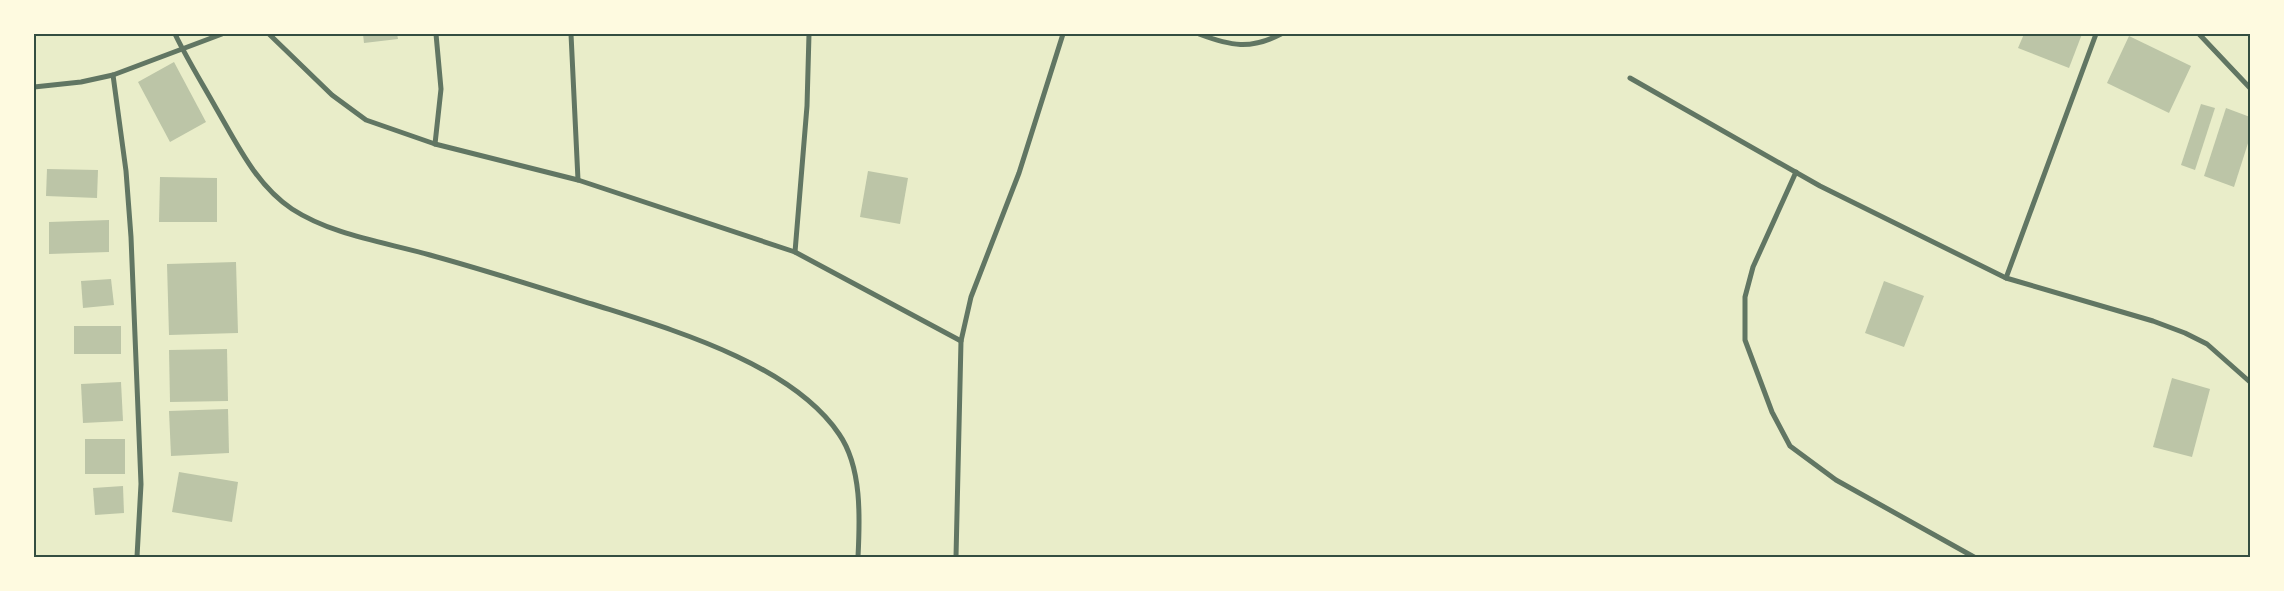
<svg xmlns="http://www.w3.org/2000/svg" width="2284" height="591" font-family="Jost,sans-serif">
<rect width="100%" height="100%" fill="#e9edc9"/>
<g fill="#bcc5a7">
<polygon points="363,34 397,34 398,39 364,43"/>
<polygon points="2024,34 2082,34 2069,68 2018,48"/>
<polygon points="2129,36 2191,66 2169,113 2107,83"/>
<polygon points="174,62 206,122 170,142 138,82"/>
<polygon points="2201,104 2215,108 2195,170 2181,165"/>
<polygon points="2226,108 2250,117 2250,137 2234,187 2204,176"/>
<polygon points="47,169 98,170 97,198 46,196"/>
<polygon points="868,171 908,178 900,224 860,217"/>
<polygon points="160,177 217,178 217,222 159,222"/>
<polygon points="109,220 109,252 49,254 49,222"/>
<polygon points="236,262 238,333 169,335 167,264"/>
<polygon points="111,279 114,305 83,308 81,281"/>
<polygon points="1884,281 1924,296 1904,347 1865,333"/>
<rect x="74" y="326" width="47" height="28"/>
<polygon points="227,349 228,401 170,402 169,350"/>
<polygon points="2172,378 2210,389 2192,457 2153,447"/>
<polygon points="121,382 123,421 83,423 81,384"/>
<polygon points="228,409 229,453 171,456 169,411"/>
<rect x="85" y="439" width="40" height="35"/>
<polygon points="179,472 238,482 232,522 172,512"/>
<polygon points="123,486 124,513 95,515 93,488"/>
</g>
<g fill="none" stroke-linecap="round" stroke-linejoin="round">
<g stroke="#617663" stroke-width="5">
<path d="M175,34c12,25 27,49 41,74 21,36 40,77 76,101 40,26 92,33 138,46 55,15 108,32 162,49 78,25 199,59 247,130 23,33 21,84 19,123"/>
<polyline points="269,34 332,95 366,120 435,144 578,180 795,252 961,341"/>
<polyline points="571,34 578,180"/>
<path d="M1199,34c32,12 51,16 82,0"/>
<polyline points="2199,34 2250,88"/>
<polyline points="113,75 126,171 131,237 141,484 137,557"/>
<polyline points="1630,78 1820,186 2006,278 2153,321 2185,333 2207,344 2250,382"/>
<polyline points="34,87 81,82 113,75 222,34"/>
<polyline points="435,144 441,89 436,34"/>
<polyline points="1796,172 1753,267 1745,297 1745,340 1772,412 1790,446 1836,480 1974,557"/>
<polyline points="795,252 807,106 809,34"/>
<polyline points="2006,278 2096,34"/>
<polyline points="956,557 961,341 971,297 1019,173 1063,34"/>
</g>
</g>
<rect width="2284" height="591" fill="none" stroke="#fefae0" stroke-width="70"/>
<rect x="35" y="35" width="2214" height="521" fill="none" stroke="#344e41" stroke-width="2"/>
</svg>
